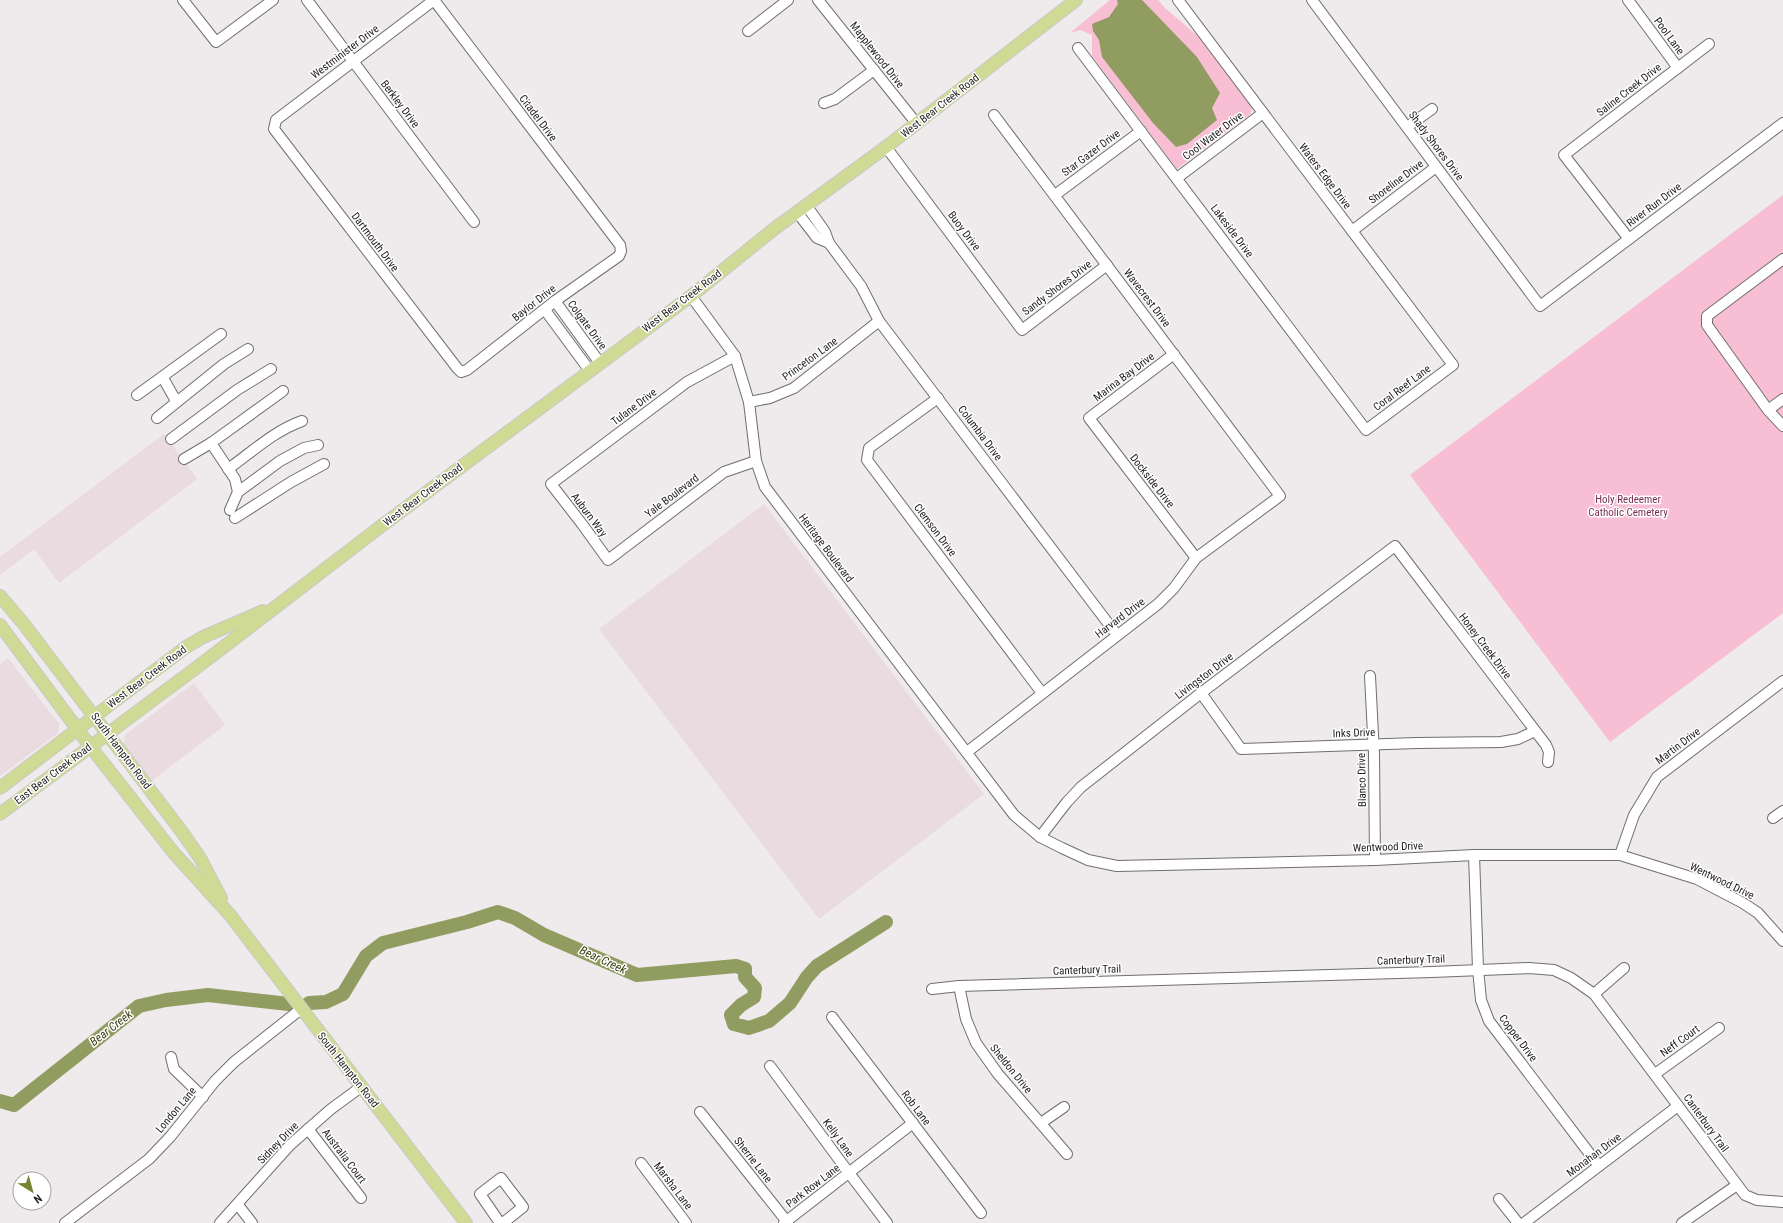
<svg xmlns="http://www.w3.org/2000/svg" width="1783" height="1223" font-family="'Roboto Condensed',sans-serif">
<rect width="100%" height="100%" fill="#efeaec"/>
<g fill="#e9dbe0">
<polygon points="164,434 197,479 59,583 34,549 0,575 0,557"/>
<polygon points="764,504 984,794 819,919 599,629"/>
<polygon points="8,658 59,724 58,733 0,776 0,664"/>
<polygon points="194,683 225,725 146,785 122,754 125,735"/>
</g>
<g fill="#f8bed4">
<polygon points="1110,0 1158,0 1166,9 1198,36 1252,107 1251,113 1248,116 1177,169 1092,56 1092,35 1080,30 1070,33"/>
<polygon points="1783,195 1783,613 1610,742 1410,475"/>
</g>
<polygon fill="#919c61" points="1117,0 1142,0 1197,57 1220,93 1212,108 1217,120 1187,144 1176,147 1153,123 1102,57 1099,40 1093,31 1092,24 1109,17 1118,4"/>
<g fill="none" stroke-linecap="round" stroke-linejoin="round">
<g stroke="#919c61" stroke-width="14">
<polyline points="309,1003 326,1002 343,994 366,956 383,943 467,922 498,912 515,918 544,935 637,975 736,966 745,969 745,977 755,988 754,997 741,1005 731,1015 734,1024 749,1028 769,1021 790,1003 807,977 817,966 886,922"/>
<polyline points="0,1101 14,1105 139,1006 166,1000 208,995 289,1004"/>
</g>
<defs>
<g id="minor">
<polyline points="183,0 216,42 273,0"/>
<polyline points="307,0 474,222"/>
<polygon points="434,0 620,245 621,251 619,256 555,301 467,370 461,372 457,368 274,129 276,120"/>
<polyline points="818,0 917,124"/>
<polyline points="1312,0 1540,306 1783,123"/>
<polyline points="1628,0 1678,68"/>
<polyline points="748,31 788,0"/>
<polyline points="1078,48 1366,430 1453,365 1178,0"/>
<polyline points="824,103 835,99 874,70"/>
<polyline points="1407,127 1432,109"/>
<polyline points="886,147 1022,330 1107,265"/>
<polyline points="1177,178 1263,113"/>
<polyline points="1055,195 1141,131"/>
<polyline points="806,205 825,232 829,243 861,286 879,321 1117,635"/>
<polyline points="797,212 817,238 829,243"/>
<polyline points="1352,231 1436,167"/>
<polyline points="1629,239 1564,155 1709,44"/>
<polyline points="1783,259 1707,316 1707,325 1768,410 1783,426"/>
<polyline points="691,296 735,356 749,402 756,461 765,487 1014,815 1040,837 1062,848 1088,860 1117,866 1375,860 1474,855 1620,855 1697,879 1743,903 1758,913 1783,941"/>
<polyline points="555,301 600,363"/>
<polyline points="545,310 590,371"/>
<polyline points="1174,354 1089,418 1196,558"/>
<polyline points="735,356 687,382 551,484 582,524 608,560 724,472 756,461"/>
<polyline points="163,378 176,401"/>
<polyline points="137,395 221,334"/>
<polyline points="938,398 869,448 867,460 1042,693"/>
<polyline points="749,402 770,398 794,388 879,321"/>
<polyline points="1768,410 1783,399"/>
<polyline points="157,418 224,364 248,349"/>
<polyline points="171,439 237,390 271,369"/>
<polyline points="211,443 235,479 238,492"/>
<polyline points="184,459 211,443 283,391"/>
<path d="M228,469c24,-17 46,-38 74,-48"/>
<polyline points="230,510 238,492 280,461 304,448 318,445"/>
<polyline points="235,518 291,482 324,464"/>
<polyline points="1370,676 1374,754 1375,860"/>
<polyline points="1201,693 1241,749 1417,743 1501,742 1518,739 1535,731"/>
<polyline points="967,752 1158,604 1174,588 1196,558 1280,496 994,115"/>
<polyline points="1773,818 1783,811"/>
<polyline points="1040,837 1067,802 1081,787 1201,693 1395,546 1546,745 1549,752 1548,762"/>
<polyline points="1474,855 1478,969 1481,1000 1489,1021 1599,1166"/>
<polyline points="1620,855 1634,815 1657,777 1783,681"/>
<polyline points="959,986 966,1019 976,1043 998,1074 1067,1154"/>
<polyline points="932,989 959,986 1432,972 1529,968 1554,970 1571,978 1594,994 1745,1195 1757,1200 1783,1202"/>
<polyline points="1594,994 1624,968"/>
<polyline points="832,1017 981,1213"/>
<polyline points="171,1057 174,1069 203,1097"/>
<polyline points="770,1066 849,1173 887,1223"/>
<polyline points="1655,1074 1719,1028"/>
<polyline points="700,1112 788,1223"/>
<polyline points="1041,1123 1064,1107"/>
<polyline points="308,1129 361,1198"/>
<polyline points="641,1163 686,1223"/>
<polyline points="1499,1199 1518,1223"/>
<polyline points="238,1205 252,1223"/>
<polyline points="65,1223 149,1159 170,1137 215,1081 234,1062 301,1009"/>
<polyline points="220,1223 290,1145 331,1109 361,1087"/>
<polyline points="500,1223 480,1194 501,1178 523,1207 503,1223"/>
<polyline points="784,1223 913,1123"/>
<polyline points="1524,1223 1678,1106"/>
<polyline points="1682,1223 1737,1185"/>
</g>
<g id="major">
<polyline points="0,596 23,623 182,832 200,858 221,898"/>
<polyline points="0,625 90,746 173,852 230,915 466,1223"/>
<polyline points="0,788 186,647 203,637 263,611"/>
<polyline points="0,814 200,665 380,527 691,296 774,229 886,147 1076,0"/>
</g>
</defs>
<use href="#minor" stroke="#726d6e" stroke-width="12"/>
<use href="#major" stroke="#c9c9c9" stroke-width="14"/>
<use href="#minor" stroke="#fff" stroke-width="10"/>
<use href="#major" stroke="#cfda94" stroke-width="12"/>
</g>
<g text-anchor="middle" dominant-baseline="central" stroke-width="3" stroke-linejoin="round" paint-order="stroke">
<g font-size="11" fill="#1f1d1e" stroke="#fff">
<text transform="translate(1669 36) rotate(54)">Pool Lane</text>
<text transform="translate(345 52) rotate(-37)">Westminister Drive</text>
<text transform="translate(877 55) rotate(52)">Mapplewood Drive</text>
<text transform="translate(1629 90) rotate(-38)">Saline Creek Drive</text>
<text transform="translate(400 104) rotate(53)">Berkley Drive</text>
<text transform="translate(940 106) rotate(-38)">West Bear Creek Road</text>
<text transform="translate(538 118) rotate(53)">Citadel Drive</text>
<text transform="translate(1213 136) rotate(-37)">Cool Water Drive</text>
<text transform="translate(1436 146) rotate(53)">Shady Shores Drive</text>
<text transform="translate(1091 153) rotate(-37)">Star Gazer Drive</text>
<text transform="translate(1325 176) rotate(53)">Waters Edge Drive</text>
<text transform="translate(1396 182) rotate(-37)">Shoreline Drive</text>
<text transform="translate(1654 205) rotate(-37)">River Run Drive</text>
<text transform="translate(964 231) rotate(53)">Buoy Drive</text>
<text transform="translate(1232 231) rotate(53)">Lakeside Drive</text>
<text transform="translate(375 242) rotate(53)">Dartmouth Drive</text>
<text transform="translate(1057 288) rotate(-37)">Sandy Shores Drive</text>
<text transform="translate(1147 298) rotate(53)">Wavecrest Drive</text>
<text transform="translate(682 301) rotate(-37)">West Bear Creek Road</text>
<text transform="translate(534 303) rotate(-38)">Baylor Drive</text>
<text transform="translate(587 325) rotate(54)">Colgate Drive</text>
<text transform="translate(810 359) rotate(-36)">Princeton Lane</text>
<text transform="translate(1124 377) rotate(-37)">Marina Bay Drive</text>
<text transform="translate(1402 388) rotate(-37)">Coral Reef Lane</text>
<text transform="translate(634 407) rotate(-37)">Tulane Drive</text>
<text transform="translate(980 433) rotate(53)">Columbia Drive</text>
<text transform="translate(1152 481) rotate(52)">Dockside Drive</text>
<text transform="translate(423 495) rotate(-37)">West Bear Creek Road</text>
<text transform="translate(672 496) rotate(-37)">Yale Boulevard</text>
<text transform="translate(589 515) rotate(53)">Auburn Way</text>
<text transform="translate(935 530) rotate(53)">Clemson Drive</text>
<text transform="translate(826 548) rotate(53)">Heritage Boulevard</text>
<text transform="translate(1120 618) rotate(-37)">Harvard Drive</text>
<text transform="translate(1485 646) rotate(53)">Honey Creek Drive</text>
<text transform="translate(1204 676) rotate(-37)">Livingston Drive</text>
<text transform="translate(147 677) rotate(-37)">West Bear Creek Road</text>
<text transform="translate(1354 733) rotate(-2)">Inks Drive</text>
<text transform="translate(1678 746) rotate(-37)">Martin Drive</text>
<text transform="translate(121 751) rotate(53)">South Hampton Road</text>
<text transform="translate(53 774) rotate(-37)">East Bear Creek Road</text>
<text transform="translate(1362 780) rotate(-91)">Blanco Drive</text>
<text transform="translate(1388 847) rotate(-2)">Wentwood Drive</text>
<text transform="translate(1722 881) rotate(26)">Wentwood Drive</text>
<text transform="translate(1411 960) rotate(-2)">Canterbury Trail</text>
<text transform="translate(1087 970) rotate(-2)">Canterbury Trail</text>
<text transform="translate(1518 1038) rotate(53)">Copper Drive</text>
<text transform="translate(1680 1041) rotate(-36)">Neff Court</text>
<text transform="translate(1011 1069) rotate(51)">Sheldon Drive</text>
<text transform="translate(348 1070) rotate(52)">South Hampton Road</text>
<text transform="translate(916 1108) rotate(53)">Rob Lane</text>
<text transform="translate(176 1110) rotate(-50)">London Lane</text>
<text transform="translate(1706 1123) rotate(54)">Canterbury Trail</text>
<text transform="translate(838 1138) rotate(54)">Kelly Lane</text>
<text transform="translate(278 1143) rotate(-46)">Sidney Drive</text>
<text transform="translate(1594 1155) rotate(-37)">Monahan Drive</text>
<text transform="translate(344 1156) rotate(53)">Australia Court</text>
<text transform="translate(753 1160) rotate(52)">Sherrie Lane</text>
<text transform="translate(673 1186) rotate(53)">Marsha Lane</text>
<text transform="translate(813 1186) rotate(-37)">Park Row Lane</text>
</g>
<g font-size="11" fill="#7a2f51" stroke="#fff">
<text x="1628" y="499">Holy Redeemer<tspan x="1628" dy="13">Catholic Cemetery</tspan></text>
</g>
<g font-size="12" font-style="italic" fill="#394012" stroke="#fff">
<text transform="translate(603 960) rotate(25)">Bear Creek</text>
<text transform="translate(111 1028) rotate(-38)">Bear Creek</text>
</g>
</g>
<g transform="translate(32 1191) rotate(143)"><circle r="19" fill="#ffffff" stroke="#a5a5a5"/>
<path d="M0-3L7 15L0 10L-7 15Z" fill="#778432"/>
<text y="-6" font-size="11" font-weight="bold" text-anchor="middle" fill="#1f1d1e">N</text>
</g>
</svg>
